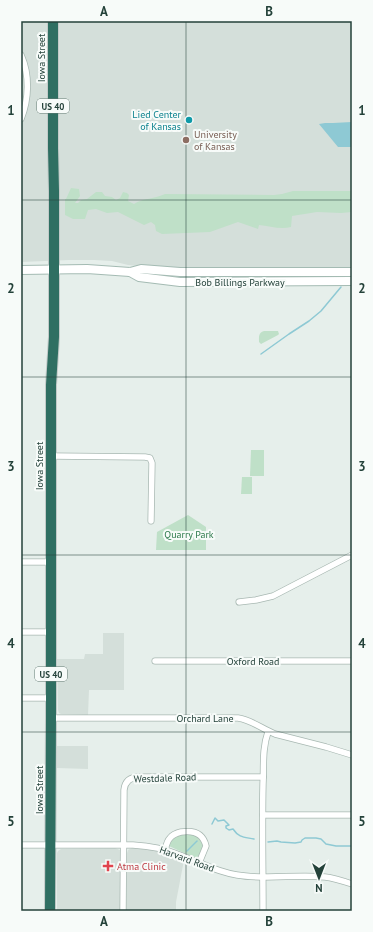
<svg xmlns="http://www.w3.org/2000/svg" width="373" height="932" font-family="'PT Sans',sans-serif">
<rect width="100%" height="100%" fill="#e6efeb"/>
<g fill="#d4dfda">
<polygon points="21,21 352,21 352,269 169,269 128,265 112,261 94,260 69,260 21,262"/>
<polygon points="103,633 124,633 124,690 89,690 88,715 61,714 59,713 58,710 57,659 84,659 85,654 103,654"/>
<polygon points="57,746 88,746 88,769 57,768"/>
<polygon points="115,848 120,850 121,853 121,911 57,911 57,853 58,851 61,849"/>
<polygon points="132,848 153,850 165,853 184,860 176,902 176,911 126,911 127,853 128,850"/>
</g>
<g fill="#bfe0c8">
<path d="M71,188l8,1 1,7 -5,7h3l3,-3 6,-1 9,-7h6l3,4 7,1 4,3 4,-2 3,-6 4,1 2,2 -1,6 6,3c9,-6 21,-5 31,-10l109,1 8,-1 11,-3h59v21l-11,1 -24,-1 -25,4 -1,11c-10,3 -22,-1 -32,-2l-1,4 -20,-7 -28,10 -48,2 -6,-3 -1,-6 -4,-3 -7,3 -26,-13 -11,1 -11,-4 -8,1 -3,9h-12l-8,-4v-16h1z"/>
<path d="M264,331h14l1,3 -1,1 -17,9 -2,-2c0,-5 -1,-9 5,-11z"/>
<polygon points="251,450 264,450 264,476 250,476"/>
<polygon points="242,477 252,477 252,494 241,494"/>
<polygon points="188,515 206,527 206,550 156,550 157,532"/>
<path d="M191,834c8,2 14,8 10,17 -1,4 -2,5 -6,7l-26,-12c2,-11 12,-11 22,-12z"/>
</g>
<polygon fill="#8ec9d4" points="352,122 352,147 338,147 319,124 325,123 333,123"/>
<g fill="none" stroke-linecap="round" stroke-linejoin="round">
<g stroke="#8ec9d4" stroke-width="1.5">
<polyline points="261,354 289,334 309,321 321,311 341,287"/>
<path d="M212,824l3,-6 3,3 6,-1 5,5 -3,1v2l3,2 4,-1c6,9 11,8 21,10"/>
<polyline points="268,842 277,841 281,842 295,843 301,842 302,840 305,838 316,838 321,839 326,844 336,846 352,846"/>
<polyline points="187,851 197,841"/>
</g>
<defs>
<g id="street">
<path d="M21,55c9,20 8,44 0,64"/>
<polyline points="51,456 145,457 150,458 152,463 151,521"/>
<polyline points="21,562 51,562"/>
<polyline points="239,602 256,600 273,596 352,555"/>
<polyline points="21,632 51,632"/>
<polyline points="155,661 352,661"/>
<polyline points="21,698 51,698"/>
<path d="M51,718h187c14,2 24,11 37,16l51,13 26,8"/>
<polyline points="263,815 352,815"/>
<path d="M21,845h112c15,1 30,3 44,9 21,7 38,18 60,21 29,5 59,-1 88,2 9,1 18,4 27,7"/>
<path d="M165,850c1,-4 2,-9 5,-12 3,-4 7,-5 11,-6 12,-2 22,1 25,14l-7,17"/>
<path d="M123,911l1,-121c1,-9 6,-13 15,-13h124"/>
<path d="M263,911c0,-42 -1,-85 0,-127 1,-18 -1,-35 5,-52"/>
</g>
<g id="secondary">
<polyline points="21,270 87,269 130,272 141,269 180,272 352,272"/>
<polyline points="130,272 139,277 180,282 352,281"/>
</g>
<polyline id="highway" points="50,911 51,718 51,385 54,337 54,191 53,148 53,21"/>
</defs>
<use href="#street" stroke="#a8b8b2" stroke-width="7"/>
<use href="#secondary" stroke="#a4bbb3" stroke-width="10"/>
<use href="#highway" stroke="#c2cac8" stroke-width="12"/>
<use href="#street" stroke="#fff" stroke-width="5.5"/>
<use href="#secondary" stroke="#fff" stroke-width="8"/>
<use href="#highway" stroke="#2f6f62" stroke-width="10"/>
</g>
<path fill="none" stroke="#24423a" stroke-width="1" stroke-opacity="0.55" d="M186,21v890M21,200h331M21,377h331M21,555h331M21,732h331"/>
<circle fill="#0f9aa8" stroke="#f7fbf9" stroke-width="1.5" cx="189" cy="120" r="4"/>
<circle fill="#8d6e63" stroke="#f7fbf9" stroke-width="1.5" cx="186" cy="140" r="4"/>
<path fill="#e0444e" stroke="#f7fbf9" stroke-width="1.5" d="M106 860h4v4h4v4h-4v4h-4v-4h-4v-4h4z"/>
<g text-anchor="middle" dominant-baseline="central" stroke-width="4" stroke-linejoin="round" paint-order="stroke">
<g fill="#f7fbf9" stroke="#637a73" stroke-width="1">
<rect x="37" y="99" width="32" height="14" rx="3"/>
<rect x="35" y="667" width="32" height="14" rx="3"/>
</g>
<g font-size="9" font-weight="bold" fill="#24423a">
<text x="53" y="106">US 40</text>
<text x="51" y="674">US 40</text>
</g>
<g font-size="10" fill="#24423a" stroke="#f7fbf9">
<text transform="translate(41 58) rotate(-90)">Iowa Street</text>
<text x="240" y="282">Bob Billings Parkway</text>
<text transform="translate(39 466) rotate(-90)">Iowa Street</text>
<text x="253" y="661">Oxford Road</text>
<text x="205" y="718">Orchard Lane</text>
<text transform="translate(165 778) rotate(-2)">Westdale Road</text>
<text transform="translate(39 790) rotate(-90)">Iowa Street</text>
<text transform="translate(187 859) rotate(20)">Harvard Road</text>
</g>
<g font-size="10" fill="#0d838f" stroke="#f7fbf9" text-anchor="end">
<text x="181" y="114">Lied Center<tspan x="181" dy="12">of Kansas</tspan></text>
</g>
<g font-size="10" fill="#785e54" stroke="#f7fbf9" text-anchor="start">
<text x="194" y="134">University<tspan x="194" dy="12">of Kansas</tspan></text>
</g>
<g font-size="10" fill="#2d7a4b" stroke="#f7fbf9">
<text x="189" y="534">Quarry Park</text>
</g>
<g font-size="10" fill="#be3a42" stroke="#f7fbf9" text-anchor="start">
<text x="117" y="866">Atma Clinic</text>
</g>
</g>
<rect width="373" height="932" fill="none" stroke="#f7fbf9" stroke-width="44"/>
<g transform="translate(319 878) rotate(180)" stroke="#f7fbf9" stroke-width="3" paint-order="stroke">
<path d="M0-3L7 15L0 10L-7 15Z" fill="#24423a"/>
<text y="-6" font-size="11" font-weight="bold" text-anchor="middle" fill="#24423a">N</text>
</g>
<rect x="22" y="22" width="329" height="888" fill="none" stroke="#24423a" stroke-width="1.5"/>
<g font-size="13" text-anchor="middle" font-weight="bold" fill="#24423a">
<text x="104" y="16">A</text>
<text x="269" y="16">B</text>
<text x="11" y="115">1</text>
<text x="362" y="115">1</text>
<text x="11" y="293">2</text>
<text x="362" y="293">2</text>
<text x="11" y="471">3</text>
<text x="362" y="471">3</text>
<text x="11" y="648">4</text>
<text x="362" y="648">4</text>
<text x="11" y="826">5</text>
<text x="362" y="826">5</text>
<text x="104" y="926">A</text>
<text x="269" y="926">B</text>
</g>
</svg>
